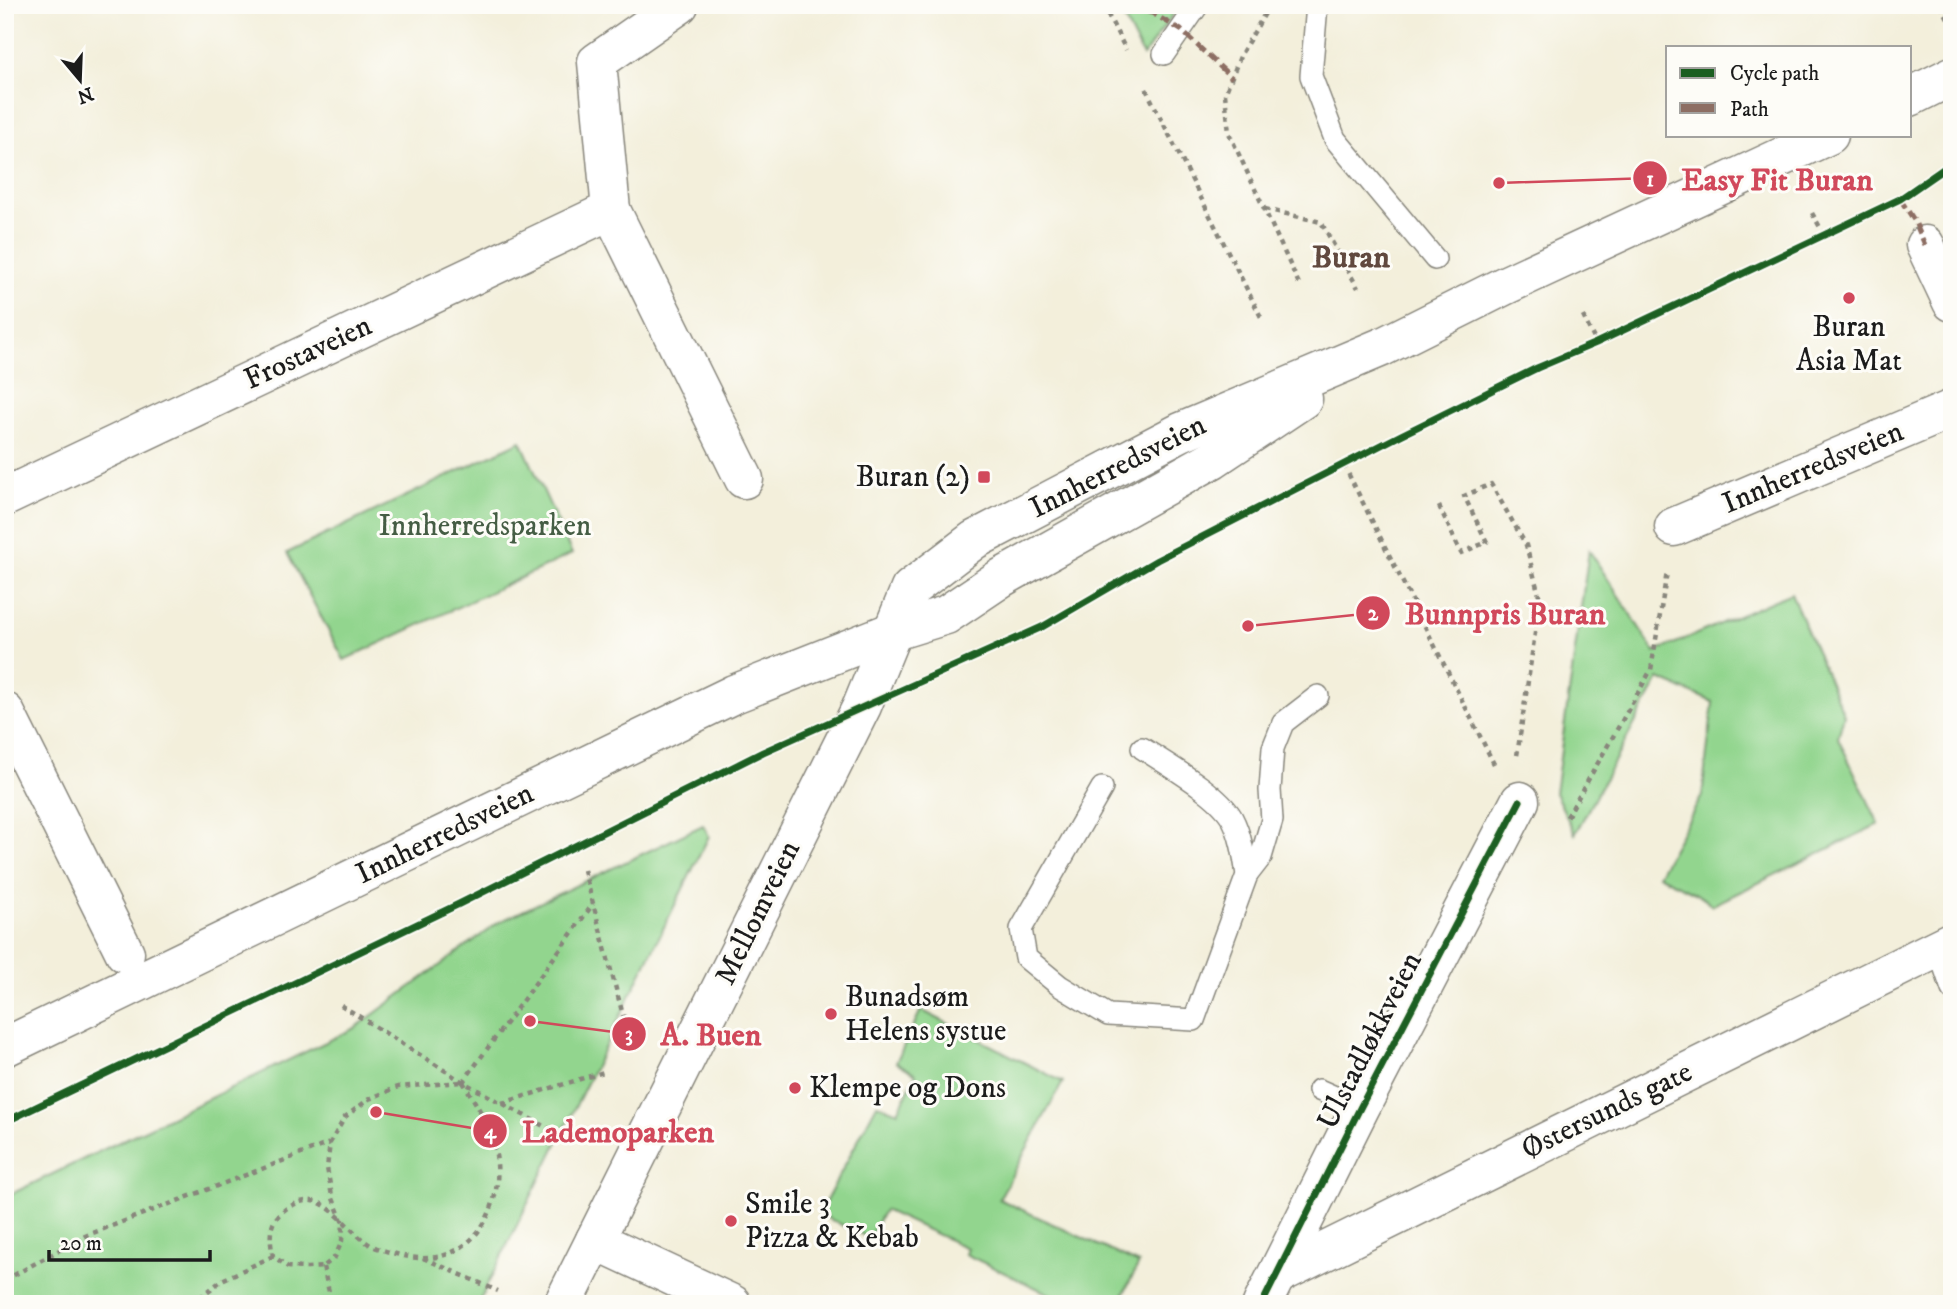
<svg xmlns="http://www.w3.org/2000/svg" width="1957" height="1309" font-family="'IM FELL DW Pica',serif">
<rect width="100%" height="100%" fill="#fdfcf7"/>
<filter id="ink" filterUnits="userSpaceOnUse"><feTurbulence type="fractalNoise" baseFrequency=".0143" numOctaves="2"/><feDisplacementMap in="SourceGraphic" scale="14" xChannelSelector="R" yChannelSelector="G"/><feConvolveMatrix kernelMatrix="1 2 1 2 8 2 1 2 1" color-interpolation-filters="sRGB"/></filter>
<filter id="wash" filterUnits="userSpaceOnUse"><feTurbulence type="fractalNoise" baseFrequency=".00686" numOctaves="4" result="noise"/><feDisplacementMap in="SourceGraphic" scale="28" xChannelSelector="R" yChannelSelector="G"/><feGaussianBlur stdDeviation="1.57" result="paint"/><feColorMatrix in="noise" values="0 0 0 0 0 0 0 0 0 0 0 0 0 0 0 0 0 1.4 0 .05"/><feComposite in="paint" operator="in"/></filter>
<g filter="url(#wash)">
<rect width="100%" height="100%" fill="#f3efdb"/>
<g fill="#92d58e" stroke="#577855" stroke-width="2">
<polygon points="1117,5 1180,5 1143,56"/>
<polygon points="521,441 572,554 344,660 287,553"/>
<polygon points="1589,550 1655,652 1791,593 1844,715 1838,738 1879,824 1713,905 1695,893 1658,875 1702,796 1713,702 1659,679 1575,834 1555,793"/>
<polygon points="703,825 709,836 478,1304 5,1304 5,1197 355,1028 499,922"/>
<polygon points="921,1010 1063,1082 999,1199 1139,1264 1118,1304 1070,1304 965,1254 967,1248 884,1210 869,1238 819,1214 877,1104 898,1112 916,1074 896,1062"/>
</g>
</g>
<g filter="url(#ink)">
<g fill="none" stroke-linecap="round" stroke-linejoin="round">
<defs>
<g id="lane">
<polyline points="1317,5 1311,76 1335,139 1435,259"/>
<polyline points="1164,54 1198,5"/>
<path d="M1102,788l-81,141 5,29 34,28 48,29 86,5 53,-145c-3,-19 -6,-40 -15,-57 -14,-25 -66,-54 -90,-70"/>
<polyline points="1247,875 1261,857 1272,820 1270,790 1273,748 1283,723 1318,696"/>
<polyline points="1938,948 1952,989"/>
<polyline points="1319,1090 1360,1108"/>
</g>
<g id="street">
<polyline points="611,210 744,479"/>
<polyline points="1925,245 1952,302"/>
<polyline points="5,497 611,210 597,62 679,5"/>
<polyline points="1674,527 1952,409"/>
<polyline points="5,712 125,953"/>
<polyline points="595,1240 732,1304"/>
<polyline points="1277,1275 1952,941"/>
<polyline points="1262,1304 1360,1108 1520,801"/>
</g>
<g id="secondary">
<polyline points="1910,97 1952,76"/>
<polyline points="5,1047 734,694 891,632 946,615 1001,578 1213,459 1303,399"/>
<polyline points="563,1304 862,706 910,589 974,540 1181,432 1382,347 1504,286 1829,135"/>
</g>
</defs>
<use href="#lane" stroke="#88867c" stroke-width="24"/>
<use href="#street" stroke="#88867c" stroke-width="41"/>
<use href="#secondary" stroke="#88867c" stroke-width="41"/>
<g stroke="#88867c" stroke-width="4.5" stroke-dasharray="5 5" stroke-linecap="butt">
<polyline points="1103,5 1126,50"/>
<polyline points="1270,5 1241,54 1225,94 1229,133 1300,286"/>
<polyline points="1941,5 1951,24"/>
<polyline points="1146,89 1262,319"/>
<polyline points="1265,209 1321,222 1358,288"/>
<polyline points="1812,213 1825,236"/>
<polyline points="1583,316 1596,343"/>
<polyline points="1344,465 1494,764"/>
<polyline points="1439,506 1461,553 1487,542 1464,496 1491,484 1526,545 1540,599 1517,756"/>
<polyline points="1567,817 1651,670 1667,572"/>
<polyline points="584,870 627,1030"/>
<polyline points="341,1005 463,1082 573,1142"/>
<path d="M463,1082c10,17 22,35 28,53 23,66 -18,142 -95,119 -10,-3 -22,-6 -30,-12 -17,-12 -35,-39 -54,-41 -14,-2 -34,10 -39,23 -4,10 -2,22 0,32l15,11 19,1 16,-1 12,-10 7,-16 1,-18 -11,-27 -5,-28 3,-25 15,-26 24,-18 29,-12 65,-5"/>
<polyline points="463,1082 593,904"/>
<polyline points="502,1103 607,1071"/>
<polyline points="423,1258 498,1291"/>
<polyline points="323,1267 332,1304"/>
<polyline points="5,1280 85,1236 330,1143"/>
<polyline points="192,1304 222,1280 273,1256"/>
</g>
<use href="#lane" stroke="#fff" stroke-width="21"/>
<use href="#street" stroke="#fff" stroke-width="38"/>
<use href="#secondary" stroke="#fff" stroke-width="38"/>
<g stroke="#8d6e63" stroke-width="5" stroke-dasharray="10 5" stroke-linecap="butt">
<polyline points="1261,5 1265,15"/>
<polyline points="1118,7 1152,13 1181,30 1232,78"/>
<polyline points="1900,199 1914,220 1925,245"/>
</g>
<defs>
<g id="cycleway">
<polyline points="5,1122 459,904 763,752 1042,627 1157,560 1401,435 1537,368 1596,343 1900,199 1952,163"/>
<polyline points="1262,1304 1360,1108 1520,801"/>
</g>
</defs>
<use href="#cycleway" stroke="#fdfcf7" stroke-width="11"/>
<use href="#cycleway" stroke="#1b5e20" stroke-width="7"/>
</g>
</g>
<g fill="#d1495b" stroke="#fdfcf7" stroke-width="2.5">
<circle cx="1849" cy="298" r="7"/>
<rect x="977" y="470" width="14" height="14" rx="3.5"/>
<circle cx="831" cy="1014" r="7"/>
<circle cx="795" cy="1088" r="7"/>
<circle cx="731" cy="1221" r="7"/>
</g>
<g text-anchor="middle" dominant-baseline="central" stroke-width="6" stroke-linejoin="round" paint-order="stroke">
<g font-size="30" fill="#1c1c1c" stroke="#fdfcf7" text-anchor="start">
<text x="1849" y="327" text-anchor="middle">Buran<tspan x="1849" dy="34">Asia Mat</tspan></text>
<text x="970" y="477" text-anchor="end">Buran (2)</text>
<text x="845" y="997">Bunadsøm<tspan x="845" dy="34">Helens systue</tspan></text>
<text x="809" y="1088">Klempe og Dons</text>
<text x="745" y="1204">Smile 3<tspan x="745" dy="34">Pizza &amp; Kebab</tspan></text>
</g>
<g font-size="30" fill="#1c1c1c" stroke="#fdfcf7">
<text transform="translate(308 353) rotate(-25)">Frostaveien</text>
<text transform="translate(1118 467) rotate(-27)">Innherredsveien</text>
<text transform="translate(1813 468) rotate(-23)">Innherredsveien</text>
<text transform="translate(445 834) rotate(-26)">Innherredsveien</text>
<text transform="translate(758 913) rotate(-64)">Mellomveien</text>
<text transform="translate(1370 1041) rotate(-63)">Ulstadløkkveien</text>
<text transform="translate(1607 1111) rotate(-26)">Østersunds gate</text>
</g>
<g font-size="30" fill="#455d44" stroke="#fdfcf7">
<text x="485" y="526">Innherredsparken</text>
</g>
<g font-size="32" font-weight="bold" fill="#61493f" stroke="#fdfcf7">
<text x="1351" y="258">Buran</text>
</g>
</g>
<path fill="none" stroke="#d1495b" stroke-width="2.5" d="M1499 183L1650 178M1248 626L1373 613M530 1021L629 1034M376 1112L490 1131"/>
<g fill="#d1495b" stroke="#fdfcf7" stroke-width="2.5">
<circle cx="1499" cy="183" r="7"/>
<circle cx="1248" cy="626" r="7"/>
<circle cx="530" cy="1021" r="7"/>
<circle cx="376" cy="1112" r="7"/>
<circle cx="1650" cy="178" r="18"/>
<circle cx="1373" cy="613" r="18"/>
<circle cx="629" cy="1034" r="18"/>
<circle cx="490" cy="1131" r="18"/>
</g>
<g font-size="21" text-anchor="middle" font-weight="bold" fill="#fff">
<text x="1650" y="186">1</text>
<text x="1373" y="620">2</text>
<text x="629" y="1041">3</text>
<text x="490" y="1138">4</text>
</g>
<g font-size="32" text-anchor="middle" font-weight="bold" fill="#d1495b" stroke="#fdfcf7" stroke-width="6" stroke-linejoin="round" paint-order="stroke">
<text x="1777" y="190">Easy Fit Buran</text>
<text x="1505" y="624">Bunnpris Buran</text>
<text x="711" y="1045">A. Buen</text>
<text x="618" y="1142">Lademoparken</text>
</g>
<rect width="1957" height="1309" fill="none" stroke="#fdfcf7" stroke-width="28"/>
<rect x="1666" y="46" width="245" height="91" fill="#fdfcf7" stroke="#a3a29f" stroke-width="2"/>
<rect x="1680" y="68" width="35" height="10" fill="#1b5e20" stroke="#a3a29f" stroke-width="2"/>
<text x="1730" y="80" font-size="21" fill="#1c1c1c">Cycle path</text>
<rect x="1680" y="103" width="35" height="10" fill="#8d6e63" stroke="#a3a29f" stroke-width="2"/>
<text x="1730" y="116" font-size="21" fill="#1c1c1c">Path</text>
<g transform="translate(80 80) rotate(161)" stroke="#fdfcf7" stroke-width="5" paint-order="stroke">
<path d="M0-5L12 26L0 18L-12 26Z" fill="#1c1c1c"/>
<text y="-10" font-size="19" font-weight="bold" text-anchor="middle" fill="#1c1c1c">N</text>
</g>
<path d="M49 1250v10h161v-10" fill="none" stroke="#1c1c1c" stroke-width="3.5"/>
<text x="60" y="1250" font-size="21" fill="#1c1c1c" stroke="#fdfcf7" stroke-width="5" paint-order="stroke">20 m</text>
</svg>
